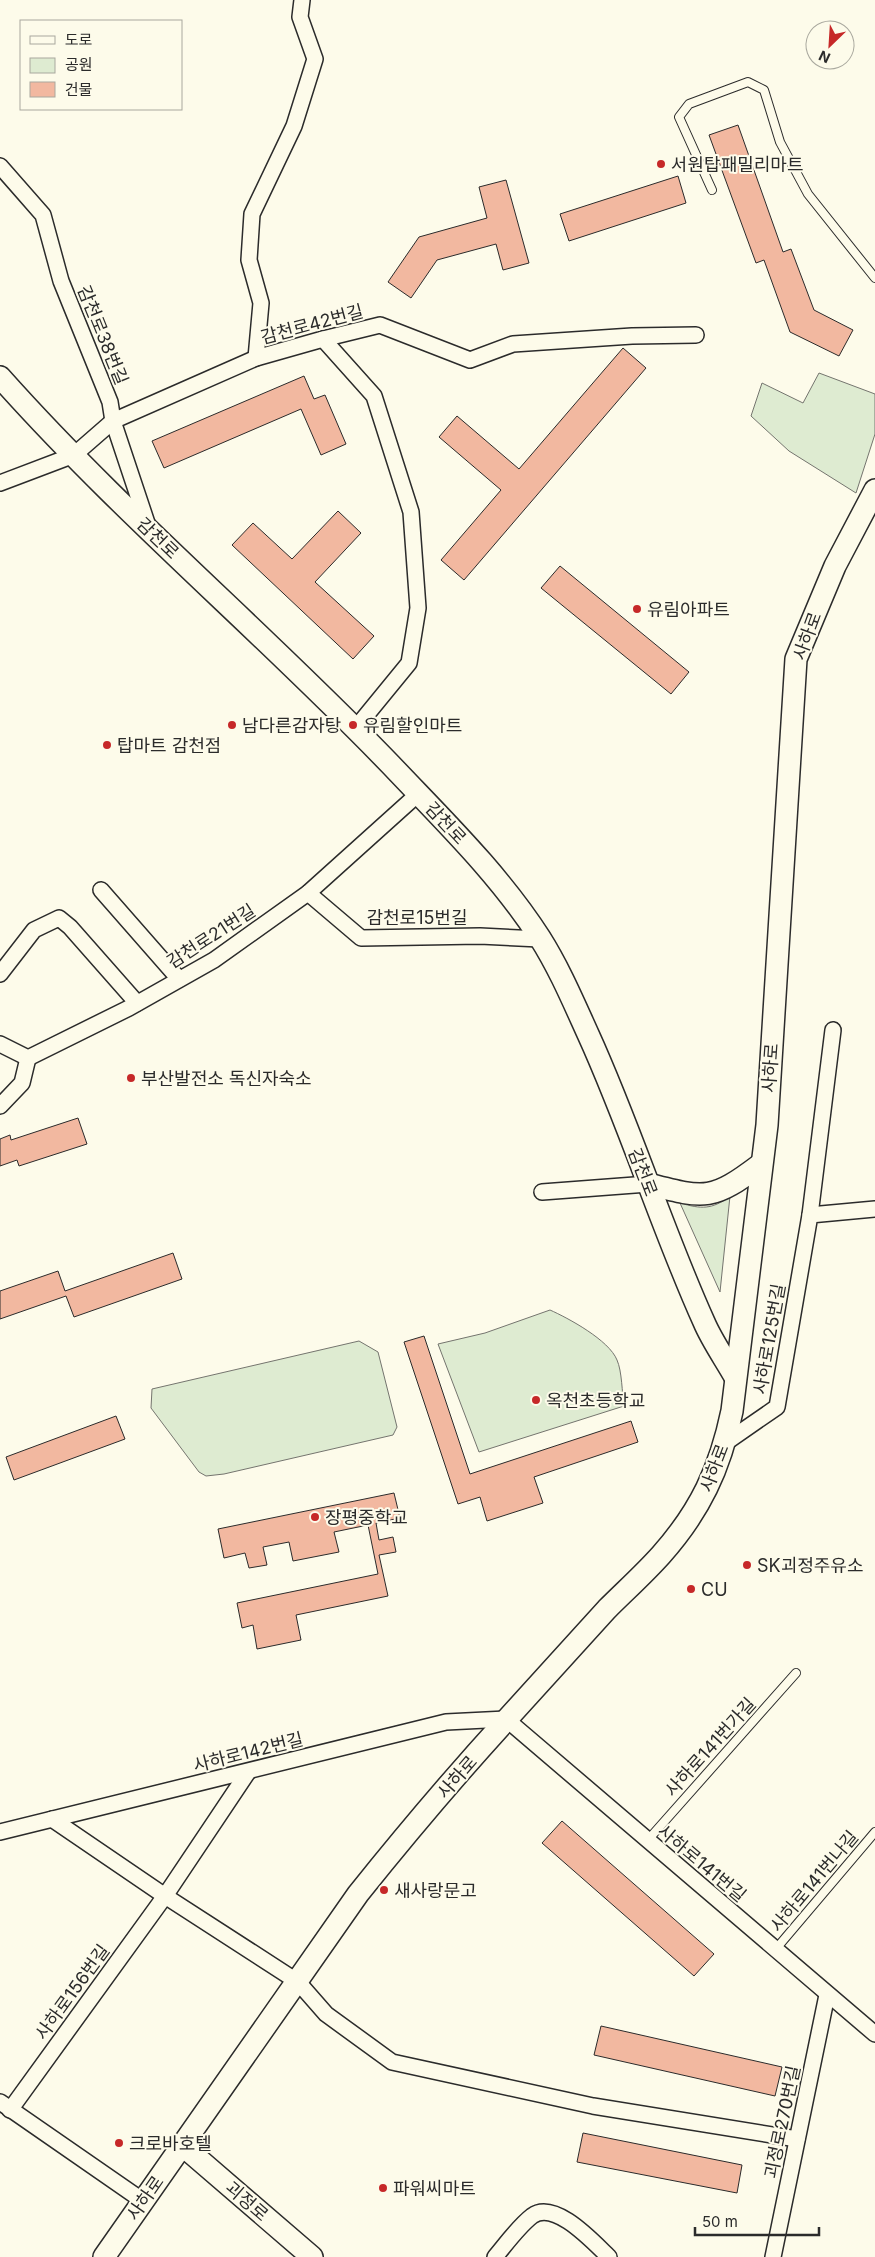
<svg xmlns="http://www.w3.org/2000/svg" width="875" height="2257" font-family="Inter,'Noto Sans KR',sans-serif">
<rect width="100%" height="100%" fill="#fdfbea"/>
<g fill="#deebd1" stroke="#74746e">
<polygon points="819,373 875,394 875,434 856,493 789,451 751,416 762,383 803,403"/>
<path d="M730,1196l-10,96 -40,-89c21,6 32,7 50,-7z"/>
<path d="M550,1310c18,8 59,30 67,50 5,11 5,33 7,46l-145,46 -41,-108 47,-11z"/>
<polygon points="359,1341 378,1352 397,1427 393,1435 224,1474 206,1476 199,1472 151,1408 152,1389"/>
</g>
<g fill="#f2b8a0" stroke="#2b2b2b">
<polygon points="738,125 783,252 791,249 814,310 853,330 839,356 790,332 764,260 756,263 709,135"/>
<polygon points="678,176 686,203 569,241 560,214"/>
<polygon points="506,180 529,263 503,270 496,244 437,260 411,298 388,282 419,237 487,218 479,187"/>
<polygon points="623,348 646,368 464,580 441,560 501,490 439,437 457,416 519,469"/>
<polygon points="304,376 314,399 325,395 346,444 321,455 301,409 164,468 152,441"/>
<polygon points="338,511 361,533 315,582 374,636 353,659 232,545 253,523 292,559"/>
<polygon points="560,566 689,672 671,694 541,588"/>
<polygon points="78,1118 87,1144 19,1166 17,1160 0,1166 0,1139 10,1135 11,1140"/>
<polygon points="173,1253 182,1279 74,1317 66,1296 0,1319 0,1291 58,1271 65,1291"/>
<polygon points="424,1336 470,1474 631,1421 638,1442 534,1477 543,1503 487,1521 480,1497 458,1504 404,1342"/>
<polygon points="116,1416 125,1439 14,1480 6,1457"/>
<polygon points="394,1493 400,1518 376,1523 379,1540 393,1537 396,1552 379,1555 388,1596 296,1615 301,1640 257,1649 253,1625 242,1628 237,1603 378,1574 368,1525 334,1532 339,1552 293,1561 289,1542 263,1547 267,1565 249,1568 245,1553 224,1558 218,1529"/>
<polygon points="562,1821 714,1954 694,1976 542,1843"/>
<polygon points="601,2026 782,2067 775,2096 594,2055"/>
<polygon points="583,2133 742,2165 737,2193 577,2162"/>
</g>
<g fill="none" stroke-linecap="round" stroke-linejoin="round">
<defs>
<g id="lane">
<polyline points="712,190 679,117 689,104 748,82 764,90 780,142 808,194 875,278"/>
<polyline points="647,1841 796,1673"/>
<polyline points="775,1950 875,1832"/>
</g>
<g id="street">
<polyline points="0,166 43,215 61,281 110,402 113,421 149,529"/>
<polyline points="323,339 374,396 411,512 418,608 409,663 355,729"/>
<polyline points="256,358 261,303 249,260 252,214 294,126 315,59 300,17 302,0"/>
<polyline points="0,483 74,455 113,421 256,358 323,339 380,325 470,360 513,344 632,336 696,335"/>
<polyline points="101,890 179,979"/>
<polyline points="308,893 361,938 480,936 540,939"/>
<polyline points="0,974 34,930 59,918 70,927 137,1003"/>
<polyline points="0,1044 28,1058 129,1008 214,960 308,893 418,794"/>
<polyline points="0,1106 22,1083 28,1058"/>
<polyline points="542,1192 648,1184"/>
<polyline points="810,1215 833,1030"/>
<polyline points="725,1443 777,1407 810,1215 875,1209"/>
<polyline points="52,1819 165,1896 298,1982 326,2014 392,2062 593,2106 797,2139"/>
<polyline points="0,1832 446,1722 506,1719 875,2034"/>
<polyline points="0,2102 143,2201"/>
<polyline points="10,2110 165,1896 248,1772"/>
<path d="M495,2257c11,-13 23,-30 37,-41 23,-17 62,27 77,41"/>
<polyline points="773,2257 827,1995"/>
</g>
<g id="secondary">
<path d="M0,377c122,137 264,256 391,388 52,55 108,109 149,173 19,30 33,63 48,96 43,94 73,193 116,288 8,19 21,37 31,55"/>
<path d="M648,1184c58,15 64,17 113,-20"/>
<polyline points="182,2145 312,2257"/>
<path d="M104,2257l254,-363c48,-60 98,-119 150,-176 33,-36 66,-73 99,-109 18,-18 37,-35 54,-54 39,-44 59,-86 71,-144l35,-286 29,-466 39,-93 40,-76"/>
</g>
</defs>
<use href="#lane" stroke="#2b2b2b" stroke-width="10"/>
<use href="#street" stroke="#2b2b2b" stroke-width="18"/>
<use href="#secondary" stroke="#2b2b2b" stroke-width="24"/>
<use href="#lane" stroke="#fdfbea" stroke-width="8"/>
<use href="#street" stroke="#fdfbea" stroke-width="15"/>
<use href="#secondary" stroke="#fdfbea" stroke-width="21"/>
</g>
<g fill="#c62828" stroke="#fdfbea" stroke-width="2">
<circle cx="661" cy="164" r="5"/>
<circle cx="637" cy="609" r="5"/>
<circle cx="232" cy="725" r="5"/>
<circle cx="353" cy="725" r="5"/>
<circle cx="107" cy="745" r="5"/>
<circle cx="131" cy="1078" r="5"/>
<circle cx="536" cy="1400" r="5"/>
<circle cx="315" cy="1517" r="5"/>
<circle cx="747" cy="1565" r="5"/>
<circle cx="691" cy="1589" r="5"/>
<circle cx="384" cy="1890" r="5"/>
<circle cx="119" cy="2143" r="5"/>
<circle cx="383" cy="2188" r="5"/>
</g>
<g text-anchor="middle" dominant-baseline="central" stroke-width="4" stroke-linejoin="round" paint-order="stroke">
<g font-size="18" fill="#2b2b2b" stroke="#fdfbea" text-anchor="start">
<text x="671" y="164">서원탑패밀리마트</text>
<text x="647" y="609">유림아파트</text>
<text x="242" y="725">남다른감자탕</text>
<text x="363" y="725">유림할인마트</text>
<text x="117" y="745">탑마트 감천점</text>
<text x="141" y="1078">부산발전소 독신자숙소</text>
<text x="546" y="1400">옥천초등학교</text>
<text x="325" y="1517">장평중학교</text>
<text x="757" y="1565">SK괴정주유소</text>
<text x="701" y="1589">CU</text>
<text x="394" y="1890">새사랑문고</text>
<text x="129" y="2143">크로바호텔</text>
<text x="393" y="2188">파워씨마트</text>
</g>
<g font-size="18" fill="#2b2b2b" stroke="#fdfbea">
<text transform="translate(312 324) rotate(-15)">감천로42번길</text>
<text transform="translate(103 335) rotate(68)">감천로38번길</text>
<text transform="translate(158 538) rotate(44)">감천로</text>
<text transform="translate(807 636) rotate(-70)">사하로</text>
<text transform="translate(446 823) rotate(47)">감천로</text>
<text x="417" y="917">감천로15번길</text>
<text transform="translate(211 936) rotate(-33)">감천로21번길</text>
<text transform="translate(770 1068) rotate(-86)">사하로</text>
<text transform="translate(643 1172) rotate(69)">감천로</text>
<text transform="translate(769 1339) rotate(-80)">사하로125번길</text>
<text transform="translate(714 1468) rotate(-69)">사하로</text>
<text transform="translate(710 1747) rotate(-48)">사하로141번가길</text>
<text transform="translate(248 1752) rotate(-14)">사하로142번길</text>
<text transform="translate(457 1777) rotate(-49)">사하로</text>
<text transform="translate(702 1863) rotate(40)">사하로141번길</text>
<text transform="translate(814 1881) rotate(-50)">사하로141번나길</text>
<text transform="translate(72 1992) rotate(-54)">사하로156번길</text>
<text transform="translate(782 2122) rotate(-78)">괴정로270번길</text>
<text transform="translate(145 2198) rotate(-55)">사하로</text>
<text transform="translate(247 2201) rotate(41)">괴정로</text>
</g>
</g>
<rect x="20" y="20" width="162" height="90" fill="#fdfbea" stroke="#a9a89e"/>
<rect x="30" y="36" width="25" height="8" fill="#fdfbea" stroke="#a9a89e"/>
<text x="65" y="45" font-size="15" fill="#2b2b2b">도로</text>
<rect x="30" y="58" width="25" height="15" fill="#deebd1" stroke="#a9a89e"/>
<text x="65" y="70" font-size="15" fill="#2b2b2b">공원</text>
<rect x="30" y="82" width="25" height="15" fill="#f2b8a0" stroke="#a9a89e"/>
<text x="65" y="95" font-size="15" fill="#2b2b2b">건물</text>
<g transform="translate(830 45) rotate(205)"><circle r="24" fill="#fdfbea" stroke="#a9a89e"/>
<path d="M0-4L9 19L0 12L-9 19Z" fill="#c62828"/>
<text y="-8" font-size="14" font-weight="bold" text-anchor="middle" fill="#2b2b2b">N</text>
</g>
<path d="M695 2227v8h124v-8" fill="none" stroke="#2b2b2b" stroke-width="2.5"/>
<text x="702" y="2227" font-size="15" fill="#2b2b2b" stroke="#fdfbea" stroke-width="4" paint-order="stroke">50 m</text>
</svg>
